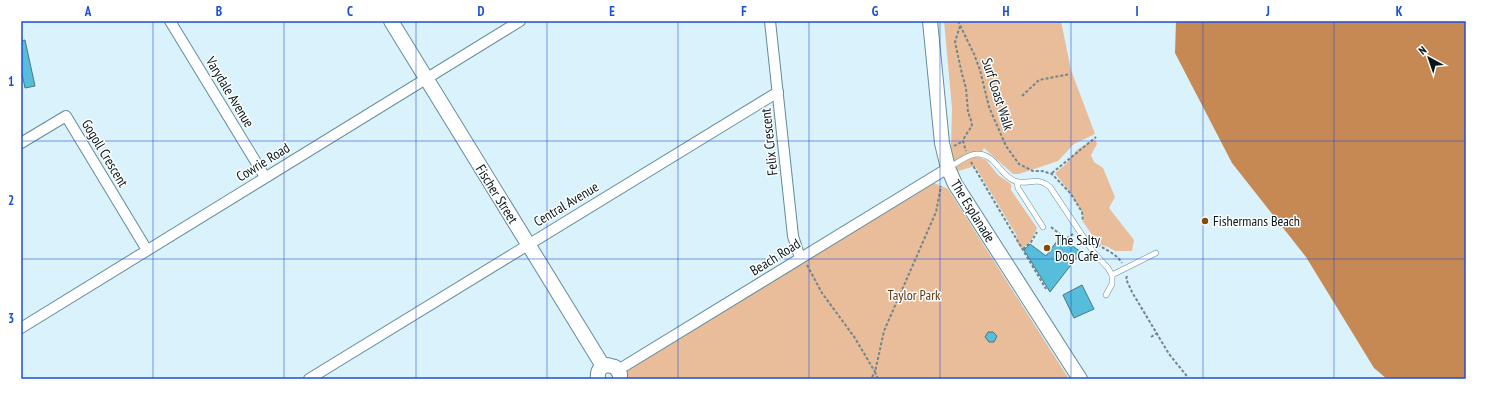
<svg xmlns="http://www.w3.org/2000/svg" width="1487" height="400" font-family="'PT Sans Narrow',sans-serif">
<rect width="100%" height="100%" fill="#d9f2fb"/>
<g fill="#e9bd9a">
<path d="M944,21h117l10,49 24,64 -21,10 -16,17 -39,13h-6l-29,-26 -5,9 7,3 12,15 13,9v6l26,38c-4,9 -7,17 -16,20l-5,-7 1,-5 -42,-70 -17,5 -7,-17v-6l1,-40z"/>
<polygon points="1095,139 1097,144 1091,155 1094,162 1103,168 1115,197 1109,208 1134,240 1132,251 1115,251 1108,247 1102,245 1094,238 1084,223 1082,212 1071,194 1055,173 1065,165 1078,149"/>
<polygon points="934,183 948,189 1069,379 623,379 626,370"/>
</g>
<polygon fill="#c78953" points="1176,21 1466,21 1466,379 1387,379 1374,368 1306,257 1232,163 1175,53"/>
<g fill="#56bdda" stroke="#4d7582">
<polygon points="25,40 35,86 25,88 21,69 21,41"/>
<polygon points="1060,237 1081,252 1050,292 1024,250 1030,244 1046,256"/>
<polygon points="1082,285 1094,309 1074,318 1063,295"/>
<polygon points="988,332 993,332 997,336 994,342 989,342 985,337"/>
</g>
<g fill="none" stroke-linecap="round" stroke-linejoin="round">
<defs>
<g id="lane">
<path d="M949,168c17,-12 32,-23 48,-3 5,6 10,13 18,16 14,5 20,-6 35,6l44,66 14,15 4,7v9l-6,11"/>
<polyline points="1017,182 1018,188 1043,227"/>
<polyline points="1112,275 1156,253"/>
</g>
<g id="street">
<polyline points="170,21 265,177"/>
<polyline points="770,21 793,236 800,258"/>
<polyline points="21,143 66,116 147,250"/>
<polyline points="21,328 520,21"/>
<polyline points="618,370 948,168"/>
<polyline points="309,379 778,92"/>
</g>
<g id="secondary">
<polyline points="391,21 603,366"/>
<polyline points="930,21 942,143 948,168 955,184 1080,379"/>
<path d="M598,379c-1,-8 2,-12 9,-14l8,2 5,7v5"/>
</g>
</defs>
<use href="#lane" stroke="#648c99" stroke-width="6"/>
<use href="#street" stroke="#648c99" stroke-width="12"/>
<use href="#secondary" stroke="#648c99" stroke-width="16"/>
<g stroke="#71868c" stroke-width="2" stroke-dasharray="3 2" stroke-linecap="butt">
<polyline points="958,21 974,54 980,70 989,107 1006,146 1019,164 1033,171 1042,171 1052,174 1071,194 1082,212 1083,222"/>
<polyline points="960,26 955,42 962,74 966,88 968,112 971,120 972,126 965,136 963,141 966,151"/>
<polyline points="1022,96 1039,80 1070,74"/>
<polyline points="954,146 963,141"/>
<polyline points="971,162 1046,289"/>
<polyline points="1052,173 1096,137"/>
<polyline points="1051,227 1066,239 1073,234"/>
<path d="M1098,244c8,7 18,9 24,19"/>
<polyline points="1023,249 1031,242 1037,232"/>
<polyline points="807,265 822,293 855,338 875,372 871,379"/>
<polyline points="1127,276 1126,279 1132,292 1169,354 1186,375 1188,379"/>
<polyline points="1151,337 1157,333"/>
<polyline points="878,379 875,372 884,331 936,212 941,186"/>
</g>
<use href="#lane" stroke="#fff" stroke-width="5"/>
<use href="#street" stroke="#fff" stroke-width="10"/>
<use href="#secondary" stroke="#fff" stroke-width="14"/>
</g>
<path fill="none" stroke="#1d4ed8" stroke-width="1" stroke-opacity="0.55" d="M153,21v358M284,21v358M416,21v358M547,21v358M678,21v358M809,21v358M940,21v358M1071,21v358M1203,21v358M1334,21v358M21,141h1445M21,259h1445"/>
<g fill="#874b07" stroke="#fff" stroke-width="1.5">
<circle cx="1205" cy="221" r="4"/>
<circle cx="1047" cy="248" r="4"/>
</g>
<g text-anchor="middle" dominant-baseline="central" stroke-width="3" stroke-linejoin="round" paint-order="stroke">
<g font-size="14" fill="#06161a" stroke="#fff">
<text transform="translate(230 92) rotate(59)">Varydale Avenue</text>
<text transform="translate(998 94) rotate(72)">Surf Coast Walk</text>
<text transform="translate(769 142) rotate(-96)">Felix Crescent</text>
<text transform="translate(105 153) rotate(59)">Gogoll Crescent</text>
<text transform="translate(263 162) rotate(-32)">Cowrie Road</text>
<text transform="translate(497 194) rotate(58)">Fischer Street</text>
<text transform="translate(566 204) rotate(-31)">Central Avenue</text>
<text transform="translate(973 211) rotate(58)">The Esplanade</text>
<text transform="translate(775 257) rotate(-32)">Beach Road</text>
</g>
<g font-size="14" fill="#06161a" stroke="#fff" text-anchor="start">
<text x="1213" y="221">Fishermans Beach</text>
<text x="1055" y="240">The Salty<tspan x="1055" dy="16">Dog Cafe</tspan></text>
</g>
<g font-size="14" fill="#5e350a" stroke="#fff">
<text x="914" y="295">Taylor Park</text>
</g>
</g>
<rect width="1487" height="400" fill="none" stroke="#ffffff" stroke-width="44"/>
<g transform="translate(1429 58) rotate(320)" stroke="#ffffff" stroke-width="3" paint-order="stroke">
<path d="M0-3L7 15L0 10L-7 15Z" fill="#06161a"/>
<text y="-6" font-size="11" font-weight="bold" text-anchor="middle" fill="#06161a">N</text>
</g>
<rect x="22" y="22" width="1443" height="356" fill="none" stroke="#1d4ed8" stroke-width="1.5"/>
<g font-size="13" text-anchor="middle" font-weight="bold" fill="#1d4ed8">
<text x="88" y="16">A</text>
<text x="219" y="16">B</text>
<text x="350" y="16">C</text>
<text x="481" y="16">D</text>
<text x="612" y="16">E</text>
<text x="744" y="16">F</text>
<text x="875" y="16">G</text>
<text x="1006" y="16">H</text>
<text x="1137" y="16">I</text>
<text x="1268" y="16">J</text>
<text x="1399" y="16">K</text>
<text x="11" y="86">1</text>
<text x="11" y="205">2</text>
<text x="11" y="323">3</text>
</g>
</svg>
